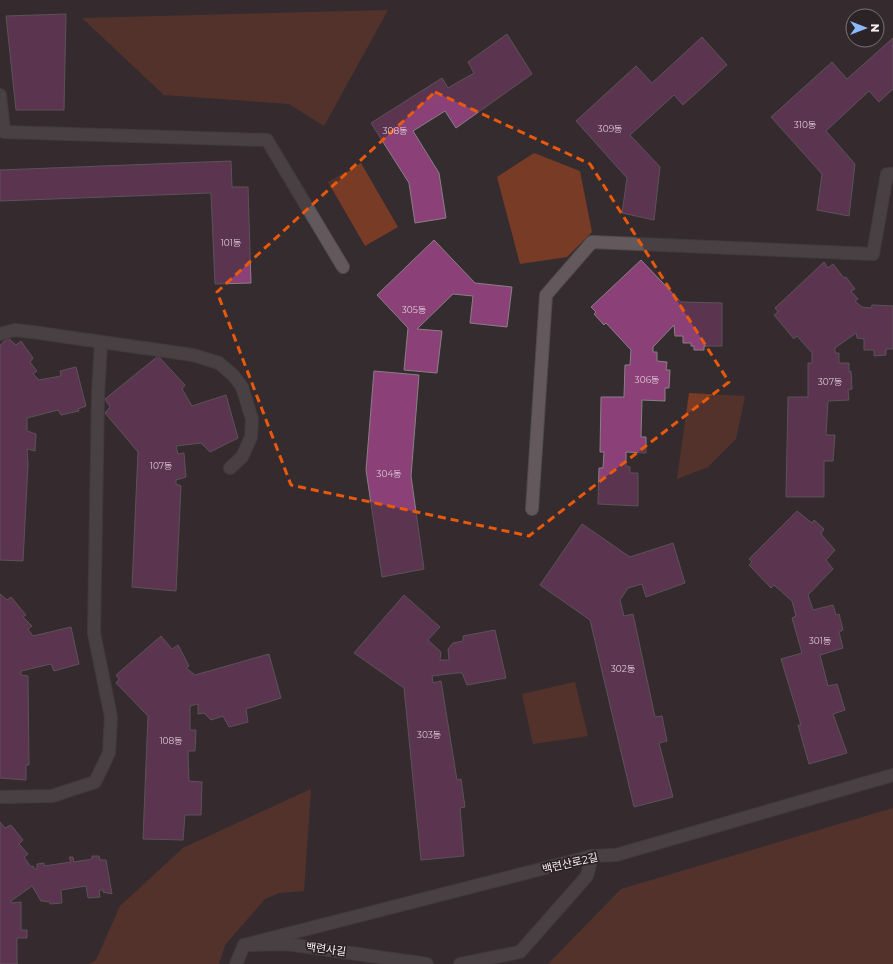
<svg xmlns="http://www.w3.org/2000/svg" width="893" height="964" font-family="Montserrat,'Noto Sans KR',sans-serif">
<rect width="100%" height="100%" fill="#352c2f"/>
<g fill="#783b26">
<polygon points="388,10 324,126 289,104 164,95 82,18"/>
<polygon points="534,153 580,171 592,232 567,257 520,264 497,177"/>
<polygon points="361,163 398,227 365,246 328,182"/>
<polygon points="689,393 745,396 736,439 708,467 677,479"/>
<polygon points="575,682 588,736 533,744 522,694"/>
<polygon points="311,789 304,891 279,893 265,899 225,945 219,964 89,964 96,960 120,906 183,848"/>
<polygon points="893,808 893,964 548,964 621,889"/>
</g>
<g fill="#8b4178" stroke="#898086">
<polygon points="66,14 64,110 16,110 6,16"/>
<polygon points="507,34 532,74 456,128 445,111 413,131 439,173 446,218 415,223 409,183 371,123 442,78 448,88 474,73 468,62"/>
<polygon points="702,37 727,65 683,105 674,95 630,135 660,167 654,220 622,213 627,178 576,121 636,66 652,83"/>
<polygon points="893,38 893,89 879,102 869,91 826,131 855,164 849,216 817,210 822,174 771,117 832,62 847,79"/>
<polygon points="231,161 232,187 248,187 251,283 215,284 211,193 0,201 0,170"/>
<polygon points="434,240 475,283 512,287 507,327 470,323 473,296 453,294 417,329 442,331 437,373 404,370 408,328 377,295"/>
<polygon points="641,260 681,302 722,303 722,346 704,346 704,350 694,350 694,346 691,346 691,343 683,343 683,336 675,336 674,325 653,347 653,352 657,352 657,361 667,362 666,370 670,370 669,388 665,388 665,401 642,400 641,437 646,437 646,453 626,452 626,466 630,467 630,473 638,473 638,506 598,504 599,468 603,468 604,452 600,452 601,397 624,397 625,365 630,365 631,350 606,323 604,325 594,314 596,312 591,307"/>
<polygon points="824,262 828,268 833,264 844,278 846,277 855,289 851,291 858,299 855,301 862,307 871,308 872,305 893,306 893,349 886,349 886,355 874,356 874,350 864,350 864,339 857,338 856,333 835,348 835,353 839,353 839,363 849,363 849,372 851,371 852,389 848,390 849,400 828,401 826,435 835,435 833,461 824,461 824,497 786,497 788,397 808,397 808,363 812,363 812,353 797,336 794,339 774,315 778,312 775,308"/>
<polygon points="8,338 16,345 21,341 33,358 30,362 37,371 33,374 39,380 61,376 60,371 76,367 86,406 78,409 79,411 61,415 58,410 27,418 27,431 36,434 35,451 27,449 28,464 23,561 0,560 0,345"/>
<polygon points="158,356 185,385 182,389 192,406 226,395 238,438 210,452 201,443 176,446 178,454 184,453 186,477 176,480 176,484 181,486 176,591 132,587 138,452 105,413 110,407 105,399"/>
<polygon points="374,371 419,375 411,476 424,569 382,577 366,470"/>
<polygon points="797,511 812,523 814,520 824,529 821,534 835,550 826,560 833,569 808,595 813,610 833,605 836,615 839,614 843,630 839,632 843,648 820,655 828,686 837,684 845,710 833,714 847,753 809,764 798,725 801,725 781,659 802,653 792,618 796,616 792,601 774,585 771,588 749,565 752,562 749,559"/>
<polygon points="582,524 630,557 673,543 685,583 646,597 642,584 628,588 620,600 624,616 633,614 655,717 662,716 667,741 659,743 673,797 634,807 590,620 540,585"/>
<polygon points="0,594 7,600 11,597 26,615 23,617 32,626 28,629 33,636 71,627 79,664 54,671 51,664 21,671 21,675 28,676 29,765 26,765 26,780 0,778"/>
<polygon points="404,595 440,627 428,640 441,652 440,660 449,660 448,649 453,643 463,641 463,636 495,630 506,678 467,685 462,673 456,673 432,676 433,683 441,681 457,780 461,779 465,807 460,808 464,856 421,860 404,688 354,653"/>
<polygon points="161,636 172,649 178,645 189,666 186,668 195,675 269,654 281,698 246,709 248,722 229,727 223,716 211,720 204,713 198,714 198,704 190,706 190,730 196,730 195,751 188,751 189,781 202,782 201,815 185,815 183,840 143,839 148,716 116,683 119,679 116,675"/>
<polygon points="0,822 5,828 11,825 23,840 19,844 28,854 24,857 31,867 33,866 36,870 37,869 37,864 44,863 44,866 71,862 69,857 73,857 74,862 92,859 92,856 99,856 100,860 106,860 112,894 103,892 103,889 99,891 100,897 88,898 86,886 61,890 62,903 50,904 50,902 41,901 32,886 11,901 11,903 21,902 21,930 27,930 27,938 17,938 17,964 18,964 0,964"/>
</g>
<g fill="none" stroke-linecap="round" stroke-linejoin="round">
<defs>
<g id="minor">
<polyline points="0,95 4,132 267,140 343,267"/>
<polyline points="0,334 15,330 32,332 193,355 219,363 234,376 242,387 252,419 251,437 242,457 230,468"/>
<polyline points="532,509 546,295 592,242 873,254 887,174 893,174"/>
<polyline points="0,797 52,796 95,782 109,753 111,717 94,633 98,395 101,342"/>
<polyline points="244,945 592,856 616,855 893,775"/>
<polyline points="236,964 244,945 287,944 427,964"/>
<polyline points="460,964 520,952 587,876 592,856"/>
</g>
</defs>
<use href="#minor" stroke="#514a4c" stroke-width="14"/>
<use href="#minor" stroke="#63595c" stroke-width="12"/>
</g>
<path d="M0 0H893V964H0ZM435,92l155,72 139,218 -200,154 -238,-51 -74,-193z" fill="#352c2f" fill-opacity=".55" fill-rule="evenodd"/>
<path fill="none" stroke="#e8590c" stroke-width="3" stroke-dasharray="8 5" stroke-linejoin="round" d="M435,92l155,72 139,218 -200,154 -238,-51 -74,-193z"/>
<g text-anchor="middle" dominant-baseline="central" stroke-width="3.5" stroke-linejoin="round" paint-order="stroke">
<g font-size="9" fill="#dcc5d4">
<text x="805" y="124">310동</text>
<text x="610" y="128">309동</text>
<text x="395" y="130">308동</text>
<text x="231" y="242">101동</text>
<text x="414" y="309">305동</text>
<text x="647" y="379">306동</text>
<text x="830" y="381">307동</text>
<text x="161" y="465">107동</text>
<text x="389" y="473">304동</text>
<text x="820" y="640">301동</text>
<text x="623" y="668">302동</text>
<text x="429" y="734">303동</text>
<text x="171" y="740">108동</text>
</g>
<g font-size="11" fill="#f7f1f3" stroke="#2b2325">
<text transform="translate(570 863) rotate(-13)">백련산로2길</text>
<text transform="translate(326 949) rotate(8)">백련사길</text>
</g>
</g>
<g transform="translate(865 28) rotate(90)"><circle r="19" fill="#2b2325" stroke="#7d7577"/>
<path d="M0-3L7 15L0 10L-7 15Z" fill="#8bbafc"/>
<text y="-6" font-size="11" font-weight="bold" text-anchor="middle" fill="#f7f1f3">N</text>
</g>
</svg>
